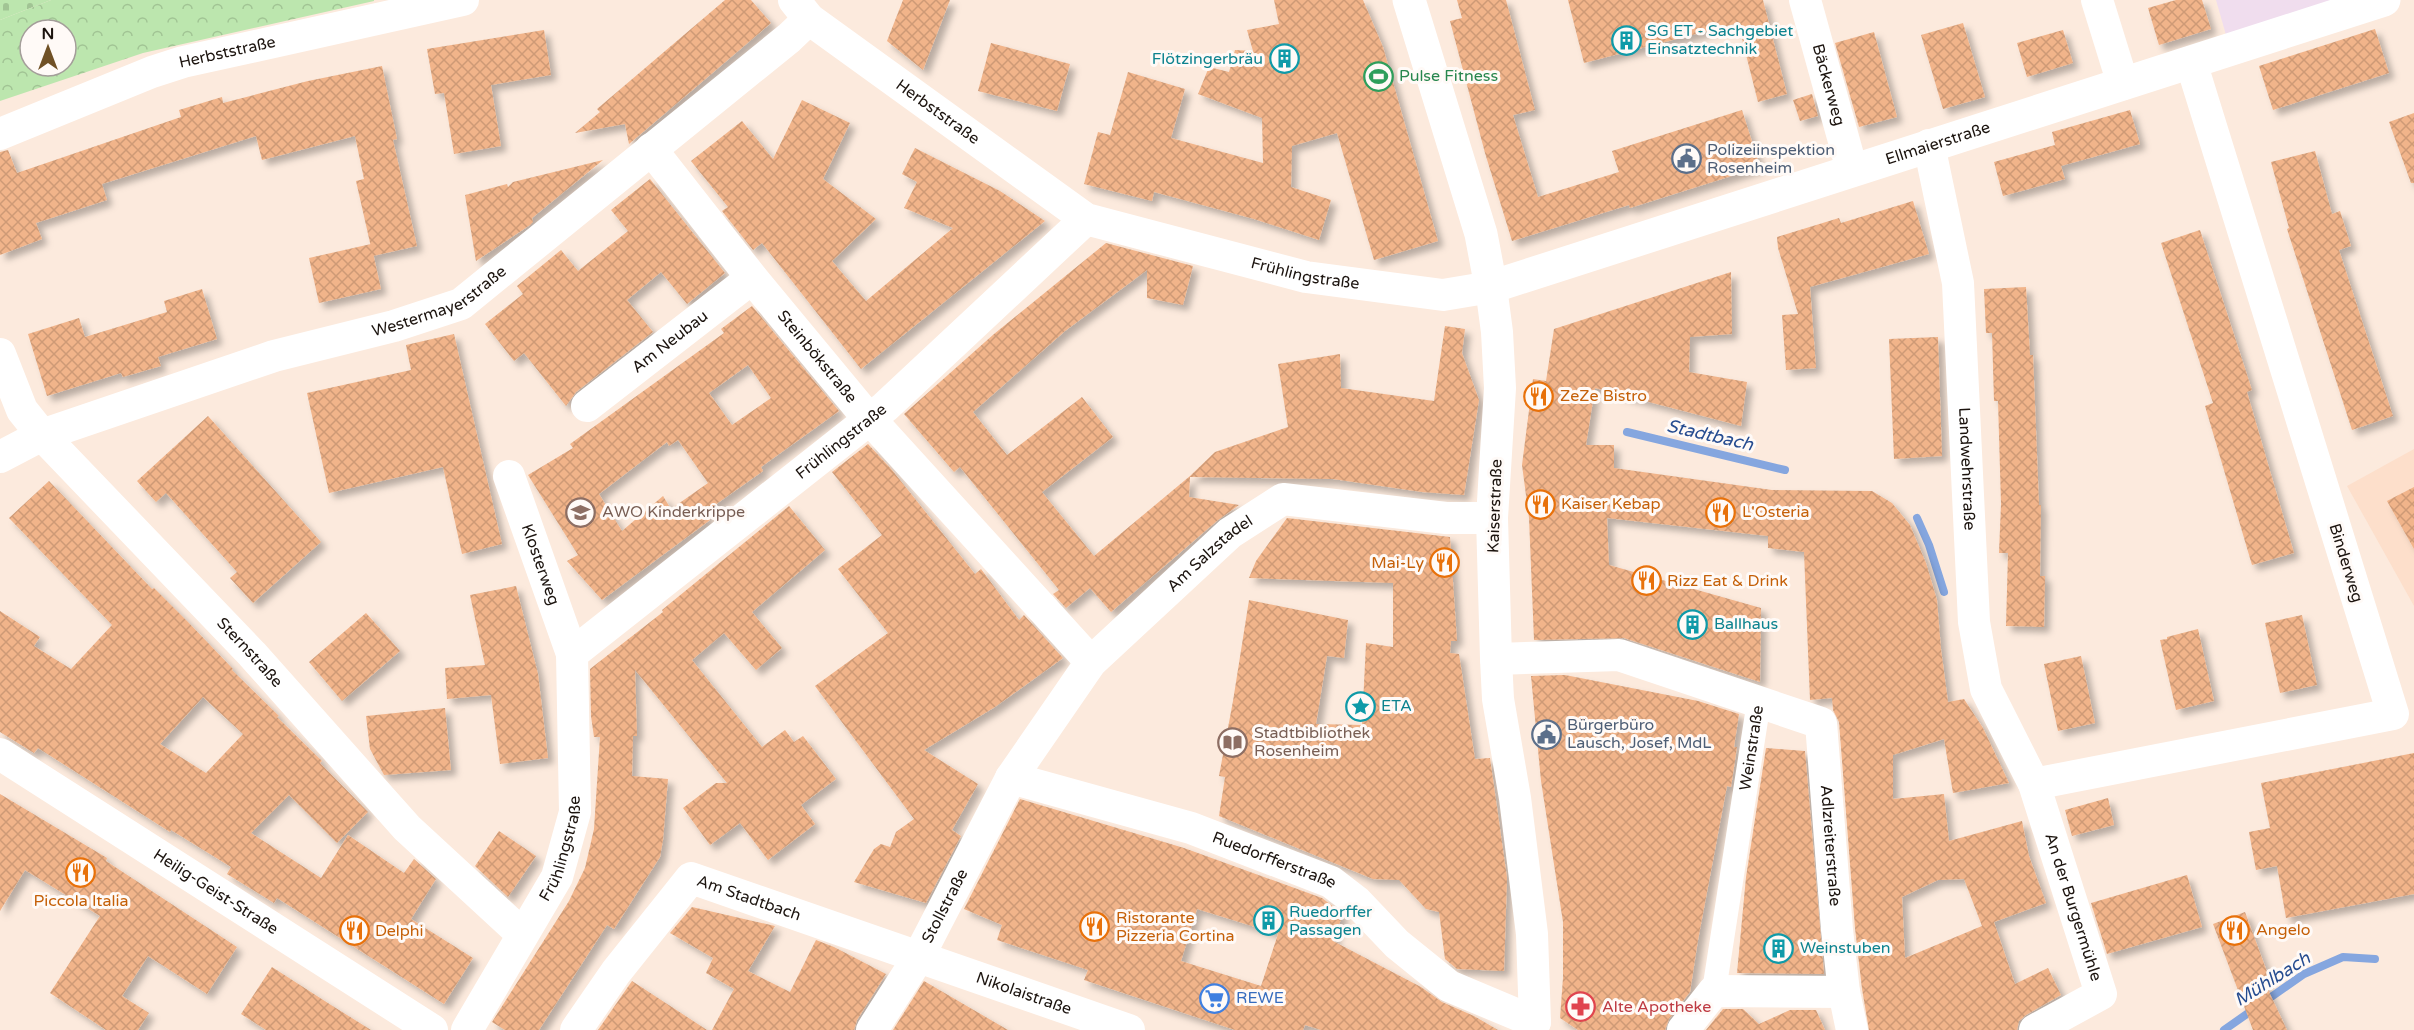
<svg xmlns="http://www.w3.org/2000/svg" width="2414" height="1030" font-family="'Varela Round',sans-serif">
<defs>
<pattern id="cemetery-stones" width="16" height="16" patternUnits="userSpaceOnUse" patternTransform="scale(1.5)"><rect width="16" height="16" fill="#bce6ae"/><path d="M2 7V4a2 2 0 0 1 4 0v3zM10 15v-3a2 2 0 0 1 4 0v3z" fill="#a1c494"/></pattern>
<pattern id="park-crowns" width="20" height="18" patternUnits="userSpaceOnUse" patternTransform="scale(1.5)"><rect width="20" height="18" fill="#bce6ae"/><path d="M2 6a3 3 0 1 1 6 0M12 15a3 3 0 1 1 6 0" fill="none" stroke="#a1c494"/></pattern>
<pattern id="building-cross-hatch" width="8" height="8" patternUnits="userSpaceOnUse" patternTransform="scale(1.5)"><rect width="8" height="8" fill="#f1b48a"/><path d="M0 0l8 8M0 8l8-8" fill="none" stroke="#ce9a76"/></pattern>
<filter id="shadow"><feDropShadow dx="5.5" dy="5.5" stdDeviation="3" flood-color="#0004"/></filter>
</defs>
<rect width="100%" height="100%" fill="#fceadd"/>
<polygon fill="#fddfcb" points="2414,449 2414,606 2347,486"/>
<polygon fill="#f0ddee" points="2216,0 2340,0 2226,35"/>
<polygon fill="url(#cemetery-stones)" points="0,0 51,0 0,20"/>
<path fill="url(#park-crowns)" fill-rule="evenodd" d="M51,0h323v1l-231,52 -143,48v-81zM30,30h36v36h-36z"/>
<g fill="none" stroke-linecap="round" stroke-linejoin="round">
<g stroke="#85a6df" stroke-width="8">
<polyline points="1627,432 1785,470"/>
<polyline points="1917,518 1929,545 1944,592"/>
<polyline points="2224,1030 2304,974 2343,957 2375,959"/>
</g>
</g>
<g fill="url(#building-cross-hatch)" fill-rule="evenodd" filter="url(#shadow)">
<polygon points="725,0 751,0 771,23 629,144 625,124 575,133 600,112 597,109"/>
<polygon points="903,0 950,0 923,70 887,41"/>
<polygon points="1274,0 1363,0 1383,47 1438,241 1374,260 1337,133 1292,146 1291,187 1331,200 1319,240 1254,219 1154,192 1152,201 1084,184 1098,132 1110,135 1128,72 1185,89 1171,138 1263,163 1262,118 1198,94 1209,67 1229,72 1235,50 1253,51 1247,30 1279,24"/>
<polygon points="1457,0 1506,0 1535,110 1513,115 1538,197 1619,172 1612,151 1742,110 1760,167 1630,208 1629,205 1512,241 1485,153 1450,21 1462,18"/>
<polygon points="1568,0 1763,0 1787,94 1758,102 1738,23 1584,63"/>
<polygon points="2176,0 2202,0 2211,29 2159,45 2148,8"/>
<polygon points="1963,23 1985,97 1943,109 1921,35"/>
<polygon points="2375,29 2389,73 2273,110 2259,66"/>
<polygon points="544,30 551,75 491,85 501,146 454,154 444,93 435,94 427,49"/>
<polygon points="2063,30 2073,63 2027,77 2017,43"/>
<polygon points="1874,32 1897,117 1859,127 1835,43"/>
<polygon points="991,43 1070,64 1057,111 978,91"/>
<polygon points="382,66 397,139 393,140 417,246 373,256 356,181 364,179 355,136 262,160 256,136 102,184 107,200 36,223 42,239 0,255 0,152 8,150 17,173 181,117 179,110 222,97 223,103 308,81"/>
<polygon points="1812,94 1818,116 1800,121 1793,100"/>
<polygon points="802,100 850,123 823,179 876,219 832,261 866,301 953,228 904,208 917,182 902,174 915,148 1000,191 1045,221 861,369 762,243 753,250 722,211 728,207 691,161 742,121 773,159"/>
<polygon points="2130,110 2140,144 2061,166 2065,179 2003,196 1994,162 2055,145 2052,132"/>
<polygon points="2414,113 2414,183 2411,183 2389,122"/>
<polygon points="2315,151 2332,214 2340,211 2351,246 2339,250 2393,416 2352,430 2287,229 2289,228 2271,162"/>
<polygon points="603,160 532,218 533,222 530,225 476,261 465,195 507,184 508,187 513,182"/>
<polygon points="650,179 725,273 687,304 661,272 627,300 653,332 576,392 566,406 524,353 514,361 485,324 523,294 517,286 561,250 578,271 628,231 611,210"/>
<polygon points="1913,201 1929,254 1810,287 1816,368 1786,370 1782,315 1798,314 1778,248 1777,237 1839,218 1841,223"/>
<polygon points="2200,230 2252,390 2247,392 2294,553 2252,565 2205,406 2213,403 2161,243"/>
<polygon points="1106,243 1193,266 1183,305 1147,298 1147,270 1065,331 973,412 1007,455 1082,397 1113,437 1042,492 1094,556 1190,476 1215,452 1288,427 1278,364 1340,354 1341,388 1434,401 1445,326 1465,329 1462,353 1479,400 1464,495 1422,492 1333,479 1190,477 1189,497 1239,505 1218,520 1111,612 1090,588 1066,608 1053,594 1059,590 960,467 954,472 904,414 994,334"/>
<polygon points="371,244 381,289 319,303 309,258"/>
<path d="M1731,272l1,62 -42,3 -1,35 58,10 -6,44 -146,-38 -9,57h28v23l158,22 100,1 20,12 18,22 16,38 11,37 4,49 7,53 16,-3 19,29 26,55 -56,10 -9,-54 -51,16v44l51,-5 5,47 73,-20 7,35 17,47 -52,19 21,62 33,-16 13,27 -35,20 -7,6 -2,9h-148l-7,-41 -7,-61 -16,-206 -6,-12 -1,-12 -22,2 -6,-148 -36,-4v-12l-161,-18 2,47 152,43 -1,74 -136,-44 -90,2 -5,-122 -7,-53 11,-86 13,2 8,-52zM1964,879l18,47 -77,32 -3,-61 36,-17z"/>
<polygon points="2026,287 2030,355 2033,355 2039,505 2041,505 2040,576 2045,576 2044,627 2006,626 2008,553 1999,553 2001,504 1998,401 1994,401 1992,333 1986,333 1984,289"/>
<polygon points="202,289 217,339 158,357 161,366 123,377 121,373 47,396 28,334 79,318 85,337 167,312 164,301"/>
<path d="M752,306l87,105 -78,56 2,4 -58,41 5,8 -108,80 -35,-39 11,-6 -50,-80 45,-27 -3,-4 154,-111 -3,-4zM748,365l23,33 -39,27 -23,-32zM678,440l30,43 -37,26 -8,-13 -41,35 -23,-37 68,-52 2,4z"/>
<polygon points="454,334 502,544 462,554 443,467 329,493 307,393 411,370 406,345"/>
<polygon points="1938,337 1942,456 1894,459 1889,339"/>
<polygon points="208,416 321,542 253,603 230,578 237,572 166,493 156,502 137,481"/>
<polygon points="868,444 892,470 975,574 981,569 1019,620 1024,615 1063,658 995,707 924,750 978,784 952,830 961,836 926,903 854,882 874,849 881,844 890,847 896,832 914,819 815,686 888,633 838,569 882,535 832,472"/>
<path d="M49,481l103,108 2,-1 34,34 45,47 -1,1 47,46 -2,1 45,44 -2,2 48,49 -31,31 -48,-48 -38,38 70,45 27,-43 56,38 10,-14 22,20 -25,40 62,39 -29,46 -167,-106 -3,5 -47,-29 4,-7 -60,-37 -1,2 -132,-84 -4,5 -34,-21v-121l40,26 -6,9 37,23 41,-44 -103,-107zM203,697l40,37 -37,39 -46,-29z"/>
<polygon points="2414,487 2414,549 2387,501"/>
<polygon points="789,506 825,550 752,612 782,648 756,670 724,633 692,660 762,747 785,730 794,742 803,736 836,779 801,805 815,824 768,860 740,823 710,845 683,808 716,783 727,783 635,670 637,736 633,736 632,776 668,779 663,840 660,857 614,929 607,925 539,1030 505,1030 492,1022 569,901 585,868 594,829 600,737 594,737 591,716 590,669 663,612 662,610"/>
<polygon points="1287,518 1450,537 1457,641 1451,641 1450,653 1459,654 1475,759 1490,758 1507,878 1504,971 1457,969 1445,959 1439,912 1426,909 1399,880 1373,879 1219,816 1225,777 1219,776 1233,701 1249,600 1348,620 1344,658 1327,656 1316,724 1362,725 1366,643 1393,647 1393,583 1249,578 1256,561"/>
<polygon points="516,586 538,674 548,758 500,764 491,695 447,699 445,668 485,665 470,595"/>
<polygon points="366,613 400,651 342,701 309,662"/>
<polygon points="2302,615 2317,685 2280,693 2265,623"/>
<polygon points="2198,629 2214,701 2176,710 2160,640 2167,639 2167,637"/>
<polygon points="2081,656 2095,723 2058,731 2044,664"/>
<polygon points="1565,675 1698,701 1739,714 1734,747 1737,747 1731,787 1727,786 1698,940 1690,992 1669,1019 1665,1030 1578,1030 1560,1018 1563,978 1563,922 1541,781 1531,676"/>
<polygon points="445,708 451,770 384,775 370,749 366,716"/>
<polygon points="1766,748 1805,751 1824,974 1737,973 1746,877"/>
<polygon points="2414,753 2414,894 2286,918 2277,866 2256,870 2249,832 2270,828 2261,783"/>
<polygon points="0,794 107,858 106,861 237,947 207,994 148,956 122,996 149,1013 138,1030 106,1030 50,993 100,916 25,870 0,911"/>
<polygon points="2108,798 2114,825 2072,836 2065,810"/>
<path d="M1020,799l164,49 138,50 21,16 -10,27 88,46 21,15 32,14 24,14h-177l-16,-5 -2,5h-68l-151,-50 4,-10 -91,-30 5,-15 -38,-16zM1197,909l81,25 -17,52 -80,-25z"/>
<polygon points="499,831 536,856 508,897 475,866"/>
<polygon points="2187,875 2202,927 2107,954 2091,903"/>
<polygon points="692,907 775,926 748,971 790,992 816,940 834,947 886,974 857,1020 854,1030 712,1030 734,989 706,973 713,958 670,933"/>
<polygon points="2245,912 2269,977 2263,979 2287,1030 2253,1030 2213,924"/>
<polygon points="272,967 331,1005 371,1030 266,1030 241,1014"/>
<polygon points="632,981 707,1030 598,1030"/>
<polygon points="924,981 1008,1030 893,1030"/>
<polygon points="1723,1009 1743,1009 1759,1024 1790,1010 1816,1010 1825,1030 1706,1030"/>
</g>
<g fill="none" stroke-linecap="round" stroke-linejoin="round">
<path stroke="#fff" stroke-width="24" id="s1" d="M1714,991l45,-290"/>
<g stroke="#fff" stroke-width="32">
<path id="s2" d="M794,0l15,19 277,200 220,58 137,18 48,-8 6,45 3,56 -8,130 4,141 2,40 17,99 17,136 3,88"/>
<path id="s3" d="M1805,0l47,170"/>
<polyline points="2097,0 2123,84"/>
<path id="s4" d="M0,134l152,-62 31,-10 280,-62"/>
<path id="s5" d="M1929,145l29,138 16,339 12,67 48,95 67,210 -66,36"/>
<path id="s6" d="M651,149l101,129 106,128 233,256"/>
<path id="s7" d="M0,354l22,56 20,25 210,219 155,174 115,106"/>
<path id="s8" d="M587,406l165,-128"/>
<path id="s9" d="M0,457l42,-22 232,-79 120,-30 67,-22 328,-266 20,-19"/>
<path id="s10" d="M509,476l63,178"/>
<path id="s11" d="M1496,659l123,-4 202,68 16,207 7,62 8,38"/>
<path id="s12" d="M0,754l432,276"/>
<path id="s13" d="M1011,778l180,50 140,54 26,20 40,42 52,42 86,36"/>
<polyline points="2034,784 2393,714 2191,62"/>
<path id="s14" d="M467,1030l90,-153 18,-65 -3,-158 313,-247 201,-188"/>
<path id="s15" d="M576,1030l40,-58 75,-94 438,152"/>
<path id="s16" d="M872,1030l46,-72 93,-180 80,-116 139,-129 53,-34 163,19h46"/>
<polyline points="1683,1030 1714,991 1844,992"/>
</g>
<path stroke="#fff" stroke-width="33" id="s17" d="M1409,0l72,234 10,53 893,-287"/>
</g>
<defs>
<symbol id="building-ring" viewBox="-11 -11 22 22"><circle r="9.5" fill="#fffaf7" stroke="#0f9aa8" stroke-width="1.5"/><path d="M-4-6H4V6H1V3H-1V6H-4ZM-2.5-4.3h1.7v1.8h-1.7ZM.8-4.3h1.7v1.8H.8ZM-2.5-1h1.7V.8h-1.7ZM.8-1h1.7V.8H.8Z" fill="#0f9aa8"/></symbol>
<symbol id="stadium-ring" viewBox="-11 -11 22 22"><circle r="9.5" fill="#fffaf7" stroke="#2e9e5b" stroke-width="1.5"/><path d="M0-5a6.5 5 0 1 0 0 10a6.5 5 0 1 0 0-10ZM-3.5-1.8h7v3.6h-7Z" fill="#2e9e5b"/></symbol>
<symbol id="civic-ring" viewBox="-11 -11 22 22"><circle r="9.5" fill="#fffaf7" stroke="#5c6f8a" stroke-width="1.5"/><path d="M-.6-6.5H3V-4.5H.6V-3L4-1V1h2V6H-6V1h2V-1L-.6-3ZM-1.2 2.5V6h2.4V2.5Z" fill="#5c6f8a"/></symbol>
<symbol id="restaurant-ring" viewBox="-11 -11 22 22"><circle r="9.5" fill="#fffaf7" stroke="#e8710a" stroke-width="1.5"/><path d="M-5-6h1v4h1v-4h1v4h1v-4h1v5L-1.5 .5V6h-2V.5L-5-1ZM5-6V6H3V1.5H1.5Q1.5-4 5-6Z" fill="#e8710a"/></symbol>
<symbol id="school-ring" viewBox="-11 -11 22 22"><circle r="9.5" fill="#fffaf7" stroke="#8d6e63" stroke-width="1.5"/><path d="M0-5L7-2L0 1L-7-2ZM-4 1L0 2.5L4 1V4Q0 6-4 4Z" fill="#8d6e63"/></symbol>
<symbol id="sight-ring" viewBox="-11 -11 22 22"><circle r="9.5" fill="#fffaf7" stroke="#0f9aa8" stroke-width="1.5"/><path d="M0-6L1.8-2.2L6-1.7L2.9 1.2L3.7 5.4L0 3.3L-3.7 5.4L-2.9 1.2L-6-1.7L-1.8-2.2Z" fill="#0f9aa8"/></symbol>
<symbol id="library-ring" viewBox="-11 -11 22 22"><circle r="9.5" fill="#fffaf7" stroke="#8d6e63" stroke-width="1.5"/><path d="M-6-4Q-3-5.5-.7-3.5V5Q-3 3-6 4ZM6-4Q3-5.5 .7-3.5V5Q3 3 6 4Z" fill="#8d6e63"/></symbol>
<symbol id="supermarket-ring" viewBox="-11 -11 22 22"><circle r="9.5" fill="#fffaf7" stroke="#3f7fe0" stroke-width="1.5"/><path d="M-6-5.5h2.5l.6 2H6L4.5 2H-2.5L-4.4-4H-6ZM-1.5 3.2a1.3 1.3 0 1 0 .1 0ZM3 3.2a1.3 1.3 0 1 0 .1 0Z" fill="#3f7fe0"/></symbol>
<symbol id="pharmacy-ring" viewBox="-11 -11 22 22"><circle r="9.5" fill="#fffaf7" stroke="#e0444e" stroke-width="1.5"/><path d="M-2-6h4v4h4v4h-4v4h-4v-4h-4v-4h4Z" fill="#e0444e"/></symbol>
</defs>
<g fill-rule="evenodd">
<use href="#building-ring" x="1610" y="24" width="33" height="33"/>
<use href="#building-ring" x="1268" y="42" width="33" height="33"/>
<use href="#stadium-ring" x="1362" y="60" width="33" height="33"/>
<use href="#civic-ring" x="1670" y="142" width="33" height="33"/>
<use href="#restaurant-ring" x="1522" y="380" width="33" height="33"/>
<use href="#restaurant-ring" x="1524" y="488" width="33" height="33"/>
<use href="#school-ring" x="564" y="496" width="33" height="33"/>
<use href="#restaurant-ring" x="1704" y="496" width="33" height="33"/>
<use href="#restaurant-ring" x="1428" y="546" width="33" height="33"/>
<use href="#restaurant-ring" x="1630" y="564" width="33" height="33"/>
<use href="#building-ring" x="1676" y="608" width="33" height="33"/>
<use href="#sight-ring" x="1344" y="690" width="33" height="33"/>
<use href="#civic-ring" x="1530" y="718" width="33" height="33"/>
<use href="#library-ring" x="1216" y="726" width="33" height="33"/>
<use href="#restaurant-ring" x="64" y="856" width="33" height="33"/>
<use href="#building-ring" x="1252" y="904" width="33" height="33"/>
<use href="#restaurant-ring" x="1078" y="910" width="33" height="33"/>
<use href="#restaurant-ring" x="2218" y="914" width="33" height="33"/>
<use href="#restaurant-ring" x="338" y="914" width="33" height="33"/>
<use href="#building-ring" x="1762" y="932" width="33" height="33"/>
<use href="#supermarket-ring" x="1198" y="982" width="33" height="33"/>
<use href="#pharmacy-ring" x="1564" y="990" width="33" height="33"/>
</g>
<g text-anchor="middle" dominant-baseline="central" stroke-width="6" stroke-linejoin="round" paint-order="stroke">
<g font-size="16" fill="#0d838f" stroke="#fffaf7" text-anchor="start">
<text x="1647" y="31">SG ET - Sachgebiet<tspan x="1647" dy="18">Einsatztechnik</tspan></text>
<text x="1263" y="59" text-anchor="end">Flötzingerbräu</text>
<text x="1714" y="624">Ballhaus</text>
<text x="1381" y="706">ETA</text>
<text x="1289" y="912">Ruedorffer<tspan x="1289" dy="18">Passagen</tspan></text>
<text x="1800" y="948">Weinstuben</text>
</g>
<g font-size="16" fill="#1c140f" stroke="#fffaf7">
<text stroke="none"><textPath href="#s4" startOffset="242">Herbststraße</textPath></text>
<text stroke="none"><textPath href="#s3" startOffset="88">Bäckerweg</textPath></text>
<text stroke="none"><textPath href="#s2" startOffset="183">Herbststraße</textPath></text>
<text stroke="none"><textPath href="#s17" startOffset="768">Ellmaierstraße</textPath></text>
<text stroke="none"><textPath href="#s2" startOffset="592">Frühlingstraße</textPath></text>
<text stroke="none"><textPath href="#s9" startOffset="468">Westermayerstraße</textPath></text>
<text stroke="none"><textPath href="#s8" startOffset="105">Am Neubau</textPath></text>
<text stroke="none"><textPath href="#s6" startOffset="266">Steinbökstraße</textPath></text>
<text stroke="none"><textPath href="#s14" startOffset="746">Frühlingstraße</textPath></text>
<text stroke="none"><textPath href="#s5" startOffset="327">Landwehrstraße</textPath></text>
<text transform="translate(1495 506) rotate(-88)">Kaiserstraße</text>
<text stroke="none"><textPath href="#s16" startOffset="590">Am Salzstadel</textPath></text>
<text transform="translate(2346 563) rotate(73)">Binderweg</text>
<text stroke="none"><textPath href="#s10" startOffset="94">Klosterweg</textPath></text>
<text stroke="none"><textPath href="#s7" startOffset="393">Sternstraße</textPath></text>
<text stroke="none"><textPath href="#s1" startOffset="246">Weinstraße</textPath></text>
<text stroke="none"><textPath href="#s11" startOffset="459">Adlzreiterstraße</textPath></text>
<text stroke="none"><textPath href="#s14" startOffset="206">Frühlingstraße</textPath></text>
<text stroke="none"><textPath href="#s13" startOffset="276">Ruedorfferstraße</textPath></text>
<text stroke="none"><textPath href="#s12" startOffset="256">Heilig-Geist-Straße</textPath></text>
<text stroke="none"><textPath href="#s15" startOffset="252">Am Stadtbach</textPath></text>
<text stroke="none"><textPath href="#s16" startOffset="144">Stollstraße</textPath></text>
<text stroke="none"><textPath href="#s5" startOffset="784">An der Burgermühle</textPath></text>
<text stroke="none"><textPath href="#s15" startOffset="543">Nikolaistraße</textPath></text>
</g>
<g font-size="16" fill="#27864d" stroke="#fffaf7" text-anchor="start">
<text x="1399" y="76">Pulse Fitness</text>
</g>
<g font-size="16" fill="#4e5e75" stroke="#fffaf7" text-anchor="start">
<text x="1707" y="150">Polizeiinspektion<tspan x="1707" dy="18">Rosenheim</tspan></text>
<text x="1567" y="725">Bürgerbüro<tspan x="1567" dy="18">Lausch, Josef, MdL</tspan></text>
</g>
<g font-size="16" fill="#c56008" stroke="#fffaf7" text-anchor="start">
<text x="1560" y="396">ZeZe Bistro</text>
<text x="1561" y="504">Kaiser Kebap</text>
<text x="1742" y="512">L'Osteria</text>
<text x="1424" y="563" text-anchor="end">Mai-Ly</text>
<text x="1667" y="581">Rizz Eat &amp; Drink</text>
<text x="81" y="901" text-anchor="middle">Piccola Italia</text>
<text x="1116" y="918">Ristorante<tspan x="1116" dy="18">Pizzeria Cortina</tspan></text>
<text x="2256" y="930">Angelo</text>
<text x="375" y="931">Delphi</text>
</g>
<g font-size="16" fill="#785e54" stroke="#fffaf7" text-anchor="start">
<text x="602" y="512">AWO Kinderkrippe</text>
<text x="1254" y="733">Stadtbibliothek<tspan x="1254" dy="18">Rosenheim</tspan></text>
</g>
<g font-size="16" fill="#366cbe" stroke="#fffaf7" text-anchor="start">
<text x="1236" y="998">REWE</text>
</g>
<g font-size="16" fill="#be3a42" stroke="#fffaf7" text-anchor="start">
<text x="1602" y="1007">Alte Apotheke</text>
</g>
<g font-size="18" font-style="italic" fill="#264c90" stroke="#fffaf7">
<text transform="translate(1710 435) rotate(13)">Stadtbach</text>
<text transform="translate(2272 979) rotate(-32)">Mühlbach</text>
</g>
</g>
<g transform="translate(48 48)"><circle r="28" fill="#fffaf7" stroke="#a49e9a" stroke-width="1.5"/>
<path d="M0-4.5L10 22L0 15L-10 22Z" fill="#705126"/>
<text y="-9" font-size="16" font-weight="bold" text-anchor="middle" fill="#1c140f">N</text>
</g>
</svg>
